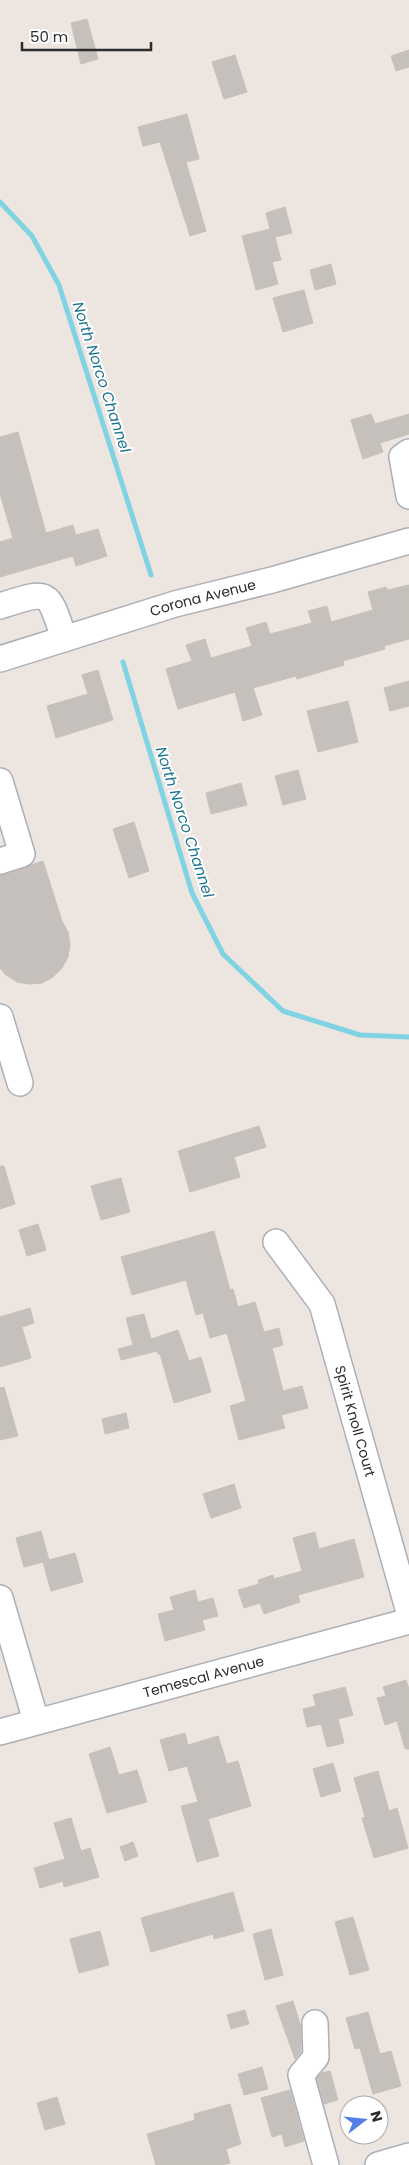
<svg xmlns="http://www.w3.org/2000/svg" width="409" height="2165" font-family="Poppins,sans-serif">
<rect width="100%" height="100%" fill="#ece5e0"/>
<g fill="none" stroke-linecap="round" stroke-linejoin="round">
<g stroke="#7fd3e2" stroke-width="5">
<polyline points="0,202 32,236 59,285 151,575"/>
<polyline points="123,662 192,893 223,954 283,1011 360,1035 409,1037"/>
</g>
</g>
<g fill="#c5c0bb" stroke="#c7c1b9">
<polygon points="87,19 98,59 81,64 71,23"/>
<polygon points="409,50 409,67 396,71 391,56"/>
<polygon points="235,55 247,92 224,99 212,62"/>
<polygon points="187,114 199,159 186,162 206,231 190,236 160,142 143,146 138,127"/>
<polygon points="285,207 292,233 275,237 281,260 272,262 278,284 256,290 242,236 270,229 266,213"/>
<polygon points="331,264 336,284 315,290 310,270"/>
<polygon points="304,290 313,323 283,332 273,298"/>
<polygon points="371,414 375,424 409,414 409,434 380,443 383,452 363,459 351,420"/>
<polygon points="18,432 46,533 73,525 76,535 98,529 107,556 76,566 73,556 0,577 0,542 13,538 0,494 0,437"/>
<polygon points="409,585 409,639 384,646 385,649 343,661 344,665 297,679 296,676 253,688 262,715 243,721 235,692 178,709 166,669 192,661 186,645 205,639 211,658 252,646 246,628 266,622 270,634 312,623 308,611 327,606 331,622 373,610 368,592 386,587 387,590"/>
<polygon points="98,670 113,720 56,738 47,706 88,694 82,675"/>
<polygon points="409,681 409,706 390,711 384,688"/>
<polygon points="348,701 358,742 318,752 307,711"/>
<polygon points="298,770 306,799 283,805 275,776"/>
<polygon points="241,783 247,805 211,814 206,793"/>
<polygon points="134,822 149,871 129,878 113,829"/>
<polygon points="43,861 62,921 68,932 70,945 68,957 62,968 53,977 42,983 29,984 17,982 6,975 0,968 0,875"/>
<polygon points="259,1126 266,1147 234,1157 240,1177 190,1192 178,1151"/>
<polygon points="0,1166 4,1166 15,1204 0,1209"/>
<polygon points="121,1178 130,1212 101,1220 91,1186"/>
<polygon points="38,1224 46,1250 27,1256 19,1230"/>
<polygon points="214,1231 230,1290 233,1289 238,1307 255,1302 264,1332 279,1328 283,1345 272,1348 283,1391 302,1386 308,1408 281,1415 285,1428 239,1440 230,1406 246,1401 227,1333 210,1338 203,1313 196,1315 186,1280 132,1295 121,1257"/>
<polygon points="30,1308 34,1323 22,1327 31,1358 0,1367 0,1317"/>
<polygon points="144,1314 151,1339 178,1330 189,1361 201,1357 211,1392 174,1403 160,1354 158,1354 157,1351 121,1360 118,1349 133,1345 126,1318"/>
<polygon points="4,1387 18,1436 0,1440 0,1388"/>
<polygon points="126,1413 129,1428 105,1434 102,1419"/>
<polygon points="234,1484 241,1508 211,1518 203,1494"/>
<polygon points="41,1531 49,1560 75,1553 83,1582 51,1591 43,1562 24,1567 16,1538"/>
<polygon points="315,1532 319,1549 354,1539 364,1577 298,1595 300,1602 264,1614 260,1603 244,1608 238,1590 259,1584 258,1580 273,1575 274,1579 302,1571 293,1538"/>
<polygon points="195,1590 198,1602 213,1598 218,1616 202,1620 205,1630 165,1641 158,1614 174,1610 170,1597"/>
<polygon points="406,1680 409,1689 409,1749 405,1749 397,1721 385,1725 377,1698 386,1696 383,1687"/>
<polygon points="345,1687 353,1715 338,1719 344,1743 327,1747 321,1724 307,1727 303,1709 316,1706 313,1695"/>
<polygon points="185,1733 188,1745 218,1736 227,1764 238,1761 251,1806 208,1819 219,1856 197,1862 181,1806 198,1802 187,1766 169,1771 160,1740"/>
<polygon points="110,1747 119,1775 137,1770 147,1802 107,1813 89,1754"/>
<polygon points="333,1763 341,1791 321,1797 313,1769"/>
<polygon points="378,1771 389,1811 397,1808 408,1848 374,1858 362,1818 365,1817 354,1778"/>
<polygon points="71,1818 81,1851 90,1848 99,1877 64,1887 63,1881 40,1888 34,1868 65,1859 54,1823"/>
<polygon points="133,1842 138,1856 125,1861 120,1847"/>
<polygon points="233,1892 244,1931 214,1939 213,1934 151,1952 141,1918"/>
<polygon points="353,1917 369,1970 350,1975 335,1922"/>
<polygon points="271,1929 283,1975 265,1980 253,1934"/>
<polygon points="100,1931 109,1965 79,1973 70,1939"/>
<polygon points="293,2001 301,2027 301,2052 295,2059 276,2006"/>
<polygon points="245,2010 249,2024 231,2029 227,2015"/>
<polygon points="368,2012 380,2054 391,2051 401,2086 373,2094 360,2048 355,2049 346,2018"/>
<polygon points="262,2067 268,2089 244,2095 238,2074"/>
<polygon points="330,2071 338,2100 324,2104 317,2078 321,2073"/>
<polygon points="290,2090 304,2141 285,2147 282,2134 272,2137 261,2098"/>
<polygon points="57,2097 65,2124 45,2130 37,2103"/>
<polygon points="230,2104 241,2144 226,2149 230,2163 222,2165 156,2165 147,2134 195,2120 194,2114"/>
</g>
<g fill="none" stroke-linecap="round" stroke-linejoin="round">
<defs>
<g id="minor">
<polyline points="409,452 402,457 409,496"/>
<path d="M0,606c50,-16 48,-17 64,33"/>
<path id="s1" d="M0,659l175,-55 97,-24 137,-39"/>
<polyline points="0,781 22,854 0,861"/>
<polyline points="0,1017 20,1083"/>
<path id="s2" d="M276,1242l46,62 87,308"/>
<polyline points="0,1598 36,1721"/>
<path id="s3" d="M0,1732l409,-111"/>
<polyline points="315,2023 316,2057 301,2075 326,2165"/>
<polyline points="378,2165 409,2156"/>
</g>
</defs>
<use href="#minor" stroke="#acafb6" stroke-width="28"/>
<use href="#minor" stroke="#fff" stroke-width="25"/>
</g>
<g text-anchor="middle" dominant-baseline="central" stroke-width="4" stroke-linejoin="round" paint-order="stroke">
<g font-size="14" fill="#2c2c2c" stroke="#fff">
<text stroke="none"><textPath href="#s1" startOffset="212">Corona Avenue</textPath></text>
<text stroke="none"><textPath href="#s2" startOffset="199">Spirit Knoll Court</textPath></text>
<text stroke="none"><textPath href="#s3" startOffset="211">Temescal Avenue</textPath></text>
</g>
<g font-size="15" font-style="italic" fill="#1d758f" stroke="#fff">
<text transform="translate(102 377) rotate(72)">North Norco Channel</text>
<text transform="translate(185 822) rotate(72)">North Norco Channel</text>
</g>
</g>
<g transform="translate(364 2120) rotate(74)"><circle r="24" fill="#ffffff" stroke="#ababab"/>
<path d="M0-4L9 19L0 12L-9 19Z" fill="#537fe6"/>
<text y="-8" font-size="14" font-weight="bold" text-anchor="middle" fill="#2c2c2c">N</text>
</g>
<path d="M22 42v8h129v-8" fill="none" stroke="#2c2c2c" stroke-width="2.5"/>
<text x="30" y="42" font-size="15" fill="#2c2c2c" stroke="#ffffff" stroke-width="4" paint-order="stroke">50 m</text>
</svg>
